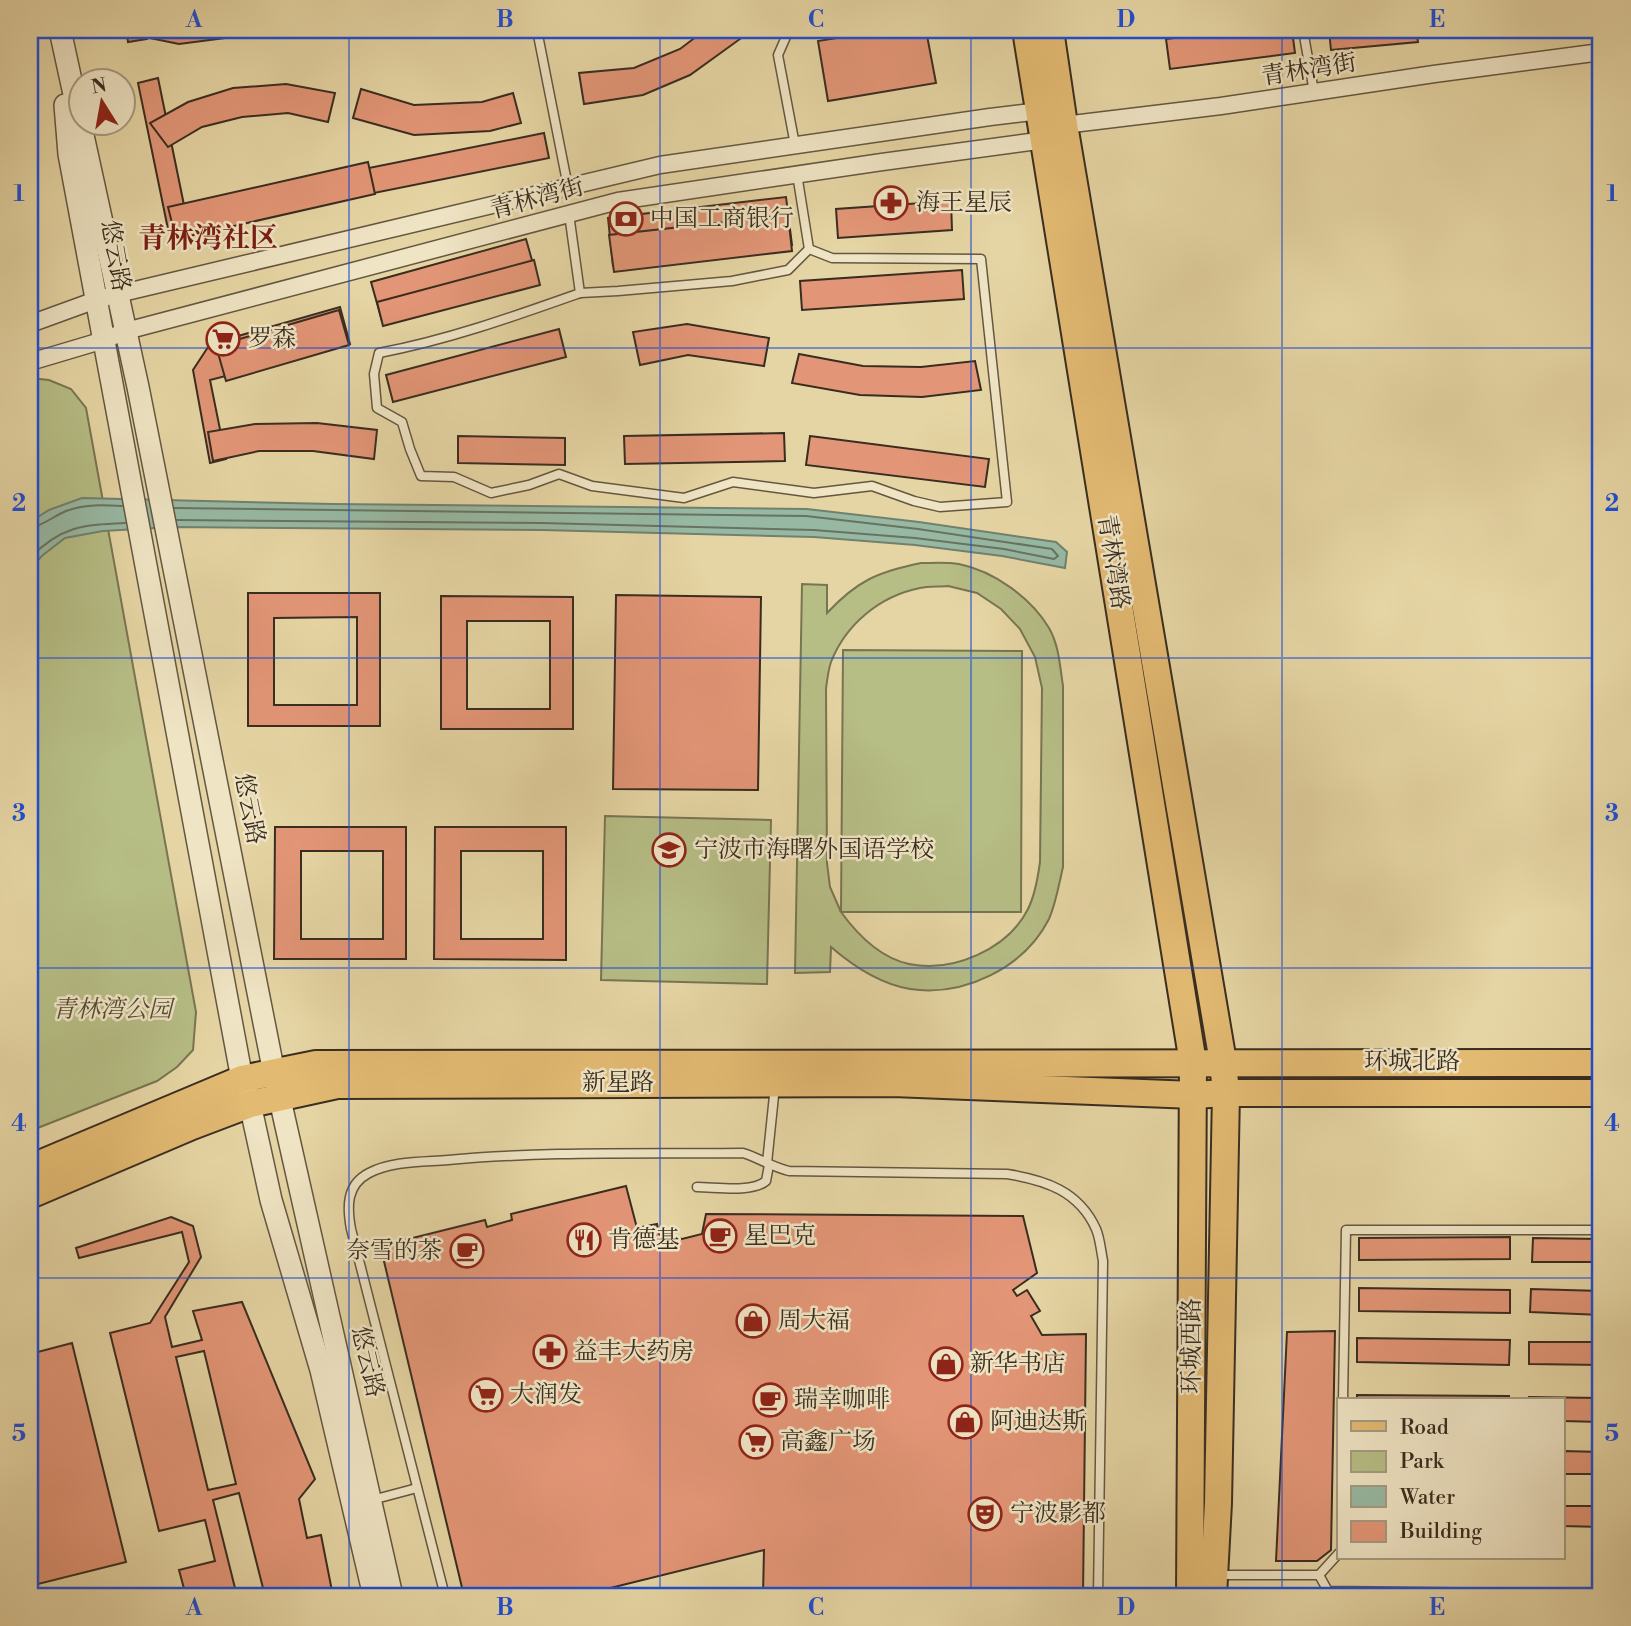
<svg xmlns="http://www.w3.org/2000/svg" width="1631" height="1626" font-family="'Libre Bodoni','Noto Serif SC',serif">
<rect width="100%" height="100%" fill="#e6d5a4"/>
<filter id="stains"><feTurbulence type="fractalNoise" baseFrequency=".00286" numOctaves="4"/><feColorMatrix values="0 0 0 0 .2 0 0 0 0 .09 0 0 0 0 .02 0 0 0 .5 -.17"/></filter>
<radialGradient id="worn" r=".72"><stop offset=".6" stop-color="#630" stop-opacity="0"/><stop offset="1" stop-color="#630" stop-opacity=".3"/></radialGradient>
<g fill="#b6bd85" stroke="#787552" stroke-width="2" fill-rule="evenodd">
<polygon points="30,378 49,380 71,389 86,408 196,1012 193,1050 177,1067 157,1081 30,1131"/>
<path d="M921,563c12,0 26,-1 38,1 35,7 72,34 90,64 10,17 11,39 14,58v181c-4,17 -7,36 -14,52 -25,49 -85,78 -139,70 -30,-5 -57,-23 -79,-42l-1,25 -35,1 7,-389 25,1v28c31,-33 51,-41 94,-50zM948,586l29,7 24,16 19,20 15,28 7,31 -2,174c-2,15 -5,33 -12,47 -20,40 -75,64 -119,55 -28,-6 -52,-30 -68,-52h180l1,-261 -179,-1 -2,262 -11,-25 -3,-24 -1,-174c1,-8 2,-18 5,-27 15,-38 49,-66 89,-74 9,-2 19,-1 28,-2z"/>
<polygon points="605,816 771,820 767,984 601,980"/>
</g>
<polygon fill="#97b9a3" stroke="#71816f" stroke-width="2" points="82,498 332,504 807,509 919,522 1056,542 1067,552 1065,568 1002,556 915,545 814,537 542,530 173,527 103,531 65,538 43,555 30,568 30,522 49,510"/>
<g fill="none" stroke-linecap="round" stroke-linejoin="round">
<g stroke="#687362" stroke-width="2">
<polyline points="174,508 806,516 918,529 1052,549 1058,556 1054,559 1004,549 915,538 814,530 542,523 177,520"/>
<path d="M30,528c12,-2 24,-12 36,-17 18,-7 37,-6 56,-5"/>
<path d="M30,558c31,-32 53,-33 95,-35"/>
</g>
</g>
<g fill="#e39677" stroke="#392d20" stroke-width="2" fill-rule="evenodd">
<polygon points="126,30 145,30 147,39 128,42"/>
<polygon points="131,30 252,30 233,37 179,44 130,34"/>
<polygon points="705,30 731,30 740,39 690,75 643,95 584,104 579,73 634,68 680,49"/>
<polygon points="886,30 926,30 936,83 828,101 818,41"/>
<polygon points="1238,30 1292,30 1295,53 1170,69 1166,39"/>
<polygon points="1329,30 1416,30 1418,42 1331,50"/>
<polygon points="158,78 184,205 544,133 549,158 169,234 138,83"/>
<polygon points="286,84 335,93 328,122 288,113 242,117 202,127 168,147 150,123 188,102 233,88"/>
<polygon points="361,89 414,105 482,102 513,93 521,123 490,131 414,135 353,118"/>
<polygon points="368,162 375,194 176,239 168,207"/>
<polygon points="786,197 792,245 613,266 608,218"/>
<polygon points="951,201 952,230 838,238 836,209"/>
<polygon points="788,215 792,251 614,272 609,235"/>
<polygon points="526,239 537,278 382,321 371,282"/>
<polygon points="534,260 540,285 383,326 377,302"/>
<polygon points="962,270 964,299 802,310 800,281"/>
<polygon points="340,307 350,344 210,380 226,459 210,463 193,370 210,344"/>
<polygon points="339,310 349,345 226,381 216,346"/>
<polygon points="687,324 769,338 764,366 688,355 640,365 633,332"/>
<polygon points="559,329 566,357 393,402 386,375"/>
<polygon points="799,354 863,366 921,367 975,361 981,390 922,397 860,395 792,383"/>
<polygon points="317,423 377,430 374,459 313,451 259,451 213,461 208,432 255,424"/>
<polygon points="784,433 785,461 625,464 624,436"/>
<polygon points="458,436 565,438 565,465 458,463"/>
<polygon points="810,436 989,459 985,487 806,465"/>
<path d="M248,593h132v133h-132zM357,617v88h-83v-87z"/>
<polygon points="616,595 761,597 758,790 613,789"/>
<path d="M441,596l132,1v132h-132zM467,621h83v88h-83z"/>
<path d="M275,827h131v132h-132zM301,851h82v88h-82z"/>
<path d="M435,827h131v133l-132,-1zM461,851h82v88h-82z"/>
<polygon points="626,1186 637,1228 657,1224 659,1234 682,1239 702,1234 706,1214 1023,1216 1037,1273 1013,1290 1017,1296 1027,1290 1040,1311 1031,1316 1042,1335 1086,1334 1083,1596 910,1596 910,1591 833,1589 832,1596 763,1596 764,1550 578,1596 464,1596 382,1253 382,1249 384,1245 485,1220 487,1227 512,1220 511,1214"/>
<path d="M171,1217l22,9 8,31 -36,60 7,30 30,-7 -9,-29 49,-9 73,177 -16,20 8,39 14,-3 12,61h-68l-26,-103 -26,7 24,96h-51l-7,-26 36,-9 -10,-41 -46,11 -49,-198 40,-10 39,-61 -7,-30 -103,26 -3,-10zM204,1351l32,133 -28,6 -32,-133z"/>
<polygon points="1510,1237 1510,1259 1359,1260 1359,1238"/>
<polygon points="1533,1238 1601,1239 1601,1262 1532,1262"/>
<polygon points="1359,1288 1510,1290 1510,1313 1359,1311"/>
<polygon points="1531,1289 1601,1291 1601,1315 1530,1312"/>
<polygon points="1335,1331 1331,1550 1317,1561 1276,1561 1287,1332"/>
<polygon points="1357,1338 1510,1340 1509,1365 1357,1362"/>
<polygon points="1529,1342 1601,1342 1601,1365 1529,1364"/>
<polygon points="72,1343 126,1562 30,1586 30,1354"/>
<polygon points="1357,1395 1509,1396 1509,1400 1357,1400"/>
<polygon points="1529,1397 1601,1398 1601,1422 1563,1421 1563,1400 1529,1400"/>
<polygon points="1563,1451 1601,1452 1601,1474 1563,1474"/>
<polygon points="1563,1506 1601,1506 1601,1527 1563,1526"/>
</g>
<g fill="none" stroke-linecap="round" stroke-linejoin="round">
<defs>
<g id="service">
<polyline points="537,30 568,187"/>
<polyline points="789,30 778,55 795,145"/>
<polyline points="1303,30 1314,92"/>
<path d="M569,214l11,79c-65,23 -132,47 -201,60l-5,21 3,34 25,14 8,27 11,27 33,1 37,16 38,-8 30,-11 33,12 92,12 49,-16 81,11 58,-7 42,15 26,6 67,-5 -26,-243 -149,-1 -23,-9 -12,-75"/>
<polyline points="580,293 618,291 732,281 788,270 809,249"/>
<polyline points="767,1163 775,1086"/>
<path d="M697,1187c19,0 55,6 69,-6l3,-16"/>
<polyline points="1343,1400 1346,1230 1601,1230"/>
<polyline points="372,1500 417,1488"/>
<polyline points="1218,1575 1319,1575 1339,1553"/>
<polyline points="1319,1575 1328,1591 1601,1594"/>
<path d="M445,1596l-94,-367c-4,-22 -5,-44 18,-56 23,-12 53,-11 79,-13 98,-9 197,-6 295,-7 16,5 29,14 46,18l218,3c38,6 72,17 89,55 4,9 5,22 7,32l-5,335"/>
</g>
<g id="minor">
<polyline points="30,324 96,300 118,294 660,165 990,117 1040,111 1044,113"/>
<polyline points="30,362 104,340 126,331 618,201 882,162 1045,140 1064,125 1221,106 1434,74 1601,52"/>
</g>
<g id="tertiary">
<polyline points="60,30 138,387 274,1073 392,1596"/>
<polyline points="65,105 69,154 242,1079 250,1104 271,1200 321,1370 374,1596"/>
</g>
<g id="primary">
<polyline points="1026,30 1193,1063 1190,1596"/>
<polyline points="1050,30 1064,125 1223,1062 1226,1093 1218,1503 1213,1596"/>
<polyline points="30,1168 242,1079 316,1064 1601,1063"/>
<polyline points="30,1195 192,1126 250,1104 337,1085 893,1083 1194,1095 1226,1093 1601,1093"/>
</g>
</defs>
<use href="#service" stroke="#645741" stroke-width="11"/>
<use href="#minor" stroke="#645741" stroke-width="19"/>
<use href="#tertiary" stroke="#645741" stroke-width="24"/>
<use href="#primary" stroke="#392d20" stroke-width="30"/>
<use href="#service" stroke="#efe4c4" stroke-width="8"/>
<use href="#minor" stroke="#efe4c4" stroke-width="16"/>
<use href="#tertiary" stroke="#efe4c4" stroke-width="21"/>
<use href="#primary" stroke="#e3ba72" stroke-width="26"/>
</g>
<path fill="none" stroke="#1d4ed8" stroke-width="2" stroke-opacity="0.55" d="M349,30v1566M660,30v1566M971,30v1566M1282,30v1566M30,348h1571M30,658h1571M30,968h1571M30,1278h1571"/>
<defs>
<symbol id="pharmacy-ring" viewBox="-11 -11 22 22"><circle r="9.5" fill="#efe4c4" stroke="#8f2418" stroke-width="1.5"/><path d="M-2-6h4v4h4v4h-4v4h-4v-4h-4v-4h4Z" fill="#8f2418"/></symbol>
<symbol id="bank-ring" viewBox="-11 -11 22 22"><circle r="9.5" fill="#efe4c4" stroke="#8f2418" stroke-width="1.5"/><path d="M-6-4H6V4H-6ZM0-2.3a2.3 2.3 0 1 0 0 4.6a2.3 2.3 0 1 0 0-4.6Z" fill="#8f2418"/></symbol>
<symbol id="supermarket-ring" viewBox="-11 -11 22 22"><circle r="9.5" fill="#efe4c4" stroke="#8f2418" stroke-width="1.5"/><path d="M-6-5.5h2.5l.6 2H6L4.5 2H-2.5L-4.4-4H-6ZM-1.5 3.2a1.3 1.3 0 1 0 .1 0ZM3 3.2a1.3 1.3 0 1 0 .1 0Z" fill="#8f2418"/></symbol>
<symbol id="school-ring" viewBox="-11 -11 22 22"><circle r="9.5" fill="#efe4c4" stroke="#8f2418" stroke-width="1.5"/><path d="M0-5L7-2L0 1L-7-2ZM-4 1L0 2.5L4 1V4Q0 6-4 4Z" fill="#8f2418"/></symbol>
<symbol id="cafe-ring" viewBox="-11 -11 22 22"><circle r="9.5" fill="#efe4c4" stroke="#8f2418" stroke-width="1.5"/><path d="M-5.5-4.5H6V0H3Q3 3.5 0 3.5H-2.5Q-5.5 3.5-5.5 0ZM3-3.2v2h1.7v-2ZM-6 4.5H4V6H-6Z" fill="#8f2418"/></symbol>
<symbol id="restaurant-ring" viewBox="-11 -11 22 22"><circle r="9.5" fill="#efe4c4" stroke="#8f2418" stroke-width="1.5"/><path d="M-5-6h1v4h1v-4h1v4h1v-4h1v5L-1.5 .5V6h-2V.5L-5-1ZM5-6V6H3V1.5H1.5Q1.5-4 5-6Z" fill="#8f2418"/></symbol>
<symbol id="shop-ring" viewBox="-11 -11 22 22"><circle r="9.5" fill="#efe4c4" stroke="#8f2418" stroke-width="1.5"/><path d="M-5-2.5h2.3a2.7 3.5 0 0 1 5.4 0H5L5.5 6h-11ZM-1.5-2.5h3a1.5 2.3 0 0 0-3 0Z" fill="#8f2418"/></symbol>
<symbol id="theatre-ring" viewBox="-11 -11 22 22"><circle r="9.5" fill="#efe4c4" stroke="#8f2418" stroke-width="1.5"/><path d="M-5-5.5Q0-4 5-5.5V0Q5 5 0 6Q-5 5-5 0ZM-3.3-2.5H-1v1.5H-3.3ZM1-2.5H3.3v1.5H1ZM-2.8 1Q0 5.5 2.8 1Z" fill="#8f2418"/></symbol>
</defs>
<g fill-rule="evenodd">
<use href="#pharmacy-ring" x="872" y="184" width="38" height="38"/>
<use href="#bank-ring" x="607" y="200" width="38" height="38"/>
<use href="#supermarket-ring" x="204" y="320" width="38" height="38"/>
<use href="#school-ring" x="650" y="831" width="38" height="38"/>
<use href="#cafe-ring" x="701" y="1217" width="38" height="38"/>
<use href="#restaurant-ring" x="565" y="1221" width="38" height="38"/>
<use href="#cafe-ring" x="448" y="1232" width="38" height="38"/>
<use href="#shop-ring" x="734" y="1302" width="38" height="38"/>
<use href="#pharmacy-ring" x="531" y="1333" width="38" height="38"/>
<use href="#shop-ring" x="927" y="1345" width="38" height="38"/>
<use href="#supermarket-ring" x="467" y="1376" width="38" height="38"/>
<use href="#cafe-ring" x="751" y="1381" width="38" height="38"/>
<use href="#shop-ring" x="946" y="1403" width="38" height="38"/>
<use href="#supermarket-ring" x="737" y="1423" width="38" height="38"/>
<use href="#theatre-ring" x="966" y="1495" width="38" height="38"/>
</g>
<g text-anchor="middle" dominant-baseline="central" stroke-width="5" stroke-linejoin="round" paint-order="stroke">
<g font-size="24" fill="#392d20" stroke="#efe4c4">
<text transform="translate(1309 70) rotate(-9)">青林湾街</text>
<text transform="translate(537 199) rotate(-15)">青林湾街</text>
<text transform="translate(115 256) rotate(80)">悠云路</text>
<text transform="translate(1113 562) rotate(81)">青林湾路</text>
<text transform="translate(249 809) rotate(79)">悠云路</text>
<text x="1412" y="1062">环城北路</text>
<text x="618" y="1083">新星路</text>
<text transform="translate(1192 1346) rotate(-90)">环城西路</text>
<text transform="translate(367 1362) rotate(77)">悠云路</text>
</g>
<g font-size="24" fill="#392d20" stroke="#efe4c4" text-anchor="start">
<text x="916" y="203">海王星辰</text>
<text x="650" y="219">中国工商银行</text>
<text x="248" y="339">罗森</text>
<text x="694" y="850">宁波市海曙外国语学校</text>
<text x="744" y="1236">星巴克</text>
<text x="608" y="1240">肯德基</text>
<text x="442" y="1251" text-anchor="end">奈雪的茶</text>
<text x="778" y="1321">周大福</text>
<text x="574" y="1352">益丰大药房</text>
<text x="970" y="1364">新华书店</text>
<text x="510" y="1395">大润发</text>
<text x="794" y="1400">瑞幸咖啡</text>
<text x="990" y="1422">阿迪达斯</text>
<text x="780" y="1442">高鑫广场</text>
<text x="1010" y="1514">宁波影都</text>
</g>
<g font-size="24" font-style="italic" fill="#524a34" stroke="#efe4c4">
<text x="112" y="1010">青林湾公园</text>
</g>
<g font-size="28" font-weight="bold" fill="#7a1f14" stroke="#efe4c4">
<text x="208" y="238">青林湾社区</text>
</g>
</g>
<rect width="1631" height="1626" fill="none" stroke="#e6d5a4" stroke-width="77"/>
<rect x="1337" y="1398" width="228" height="161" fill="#efe4c4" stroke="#a69b82" stroke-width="2"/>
<rect x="1351" y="1421" width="35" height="10" fill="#e3ba72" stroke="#a69b82" stroke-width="2"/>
<text x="1400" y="1434" font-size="21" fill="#392d20">Road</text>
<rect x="1351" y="1451" width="35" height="21" fill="#b6bd85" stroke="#a69b82" stroke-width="2"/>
<text x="1400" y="1468" font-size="21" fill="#392d20">Park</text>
<rect x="1351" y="1486" width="35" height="21" fill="#97b9a3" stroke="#a69b82" stroke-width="2"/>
<text x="1400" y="1504" font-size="21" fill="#392d20">Water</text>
<rect x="1351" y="1521" width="35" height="21" fill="#e39677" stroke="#a69b82" stroke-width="2"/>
<text x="1400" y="1538" font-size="21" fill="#392d20">Building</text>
<g transform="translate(102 102) rotate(349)"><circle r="33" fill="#efe4c4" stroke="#a69b82" stroke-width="2"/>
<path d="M0-5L12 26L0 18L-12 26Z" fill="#8f2418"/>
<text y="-10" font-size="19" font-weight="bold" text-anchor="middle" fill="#392d20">N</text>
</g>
<rect x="38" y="38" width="1554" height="1550" fill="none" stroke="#1d4ed8" stroke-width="2.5"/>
<g font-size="23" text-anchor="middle" font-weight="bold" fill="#1d4ed8">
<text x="194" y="27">A</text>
<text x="505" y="27">B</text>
<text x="816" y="27">C</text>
<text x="1126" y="27">D</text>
<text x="1437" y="27">E</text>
<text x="19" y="201">1</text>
<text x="1612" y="201">1</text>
<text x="19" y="511">2</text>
<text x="1612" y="511">2</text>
<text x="19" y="821">3</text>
<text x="1612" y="821">3</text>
<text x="19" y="1131">4</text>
<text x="1612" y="1131">4</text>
<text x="19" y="1441">5</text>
<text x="1612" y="1441">5</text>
<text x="194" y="1615">A</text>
<text x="505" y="1615">B</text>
<text x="816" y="1615">C</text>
<text x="1126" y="1615">D</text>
<text x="1437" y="1615">E</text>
</g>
<rect width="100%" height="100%" filter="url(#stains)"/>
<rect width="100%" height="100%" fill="url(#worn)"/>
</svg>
